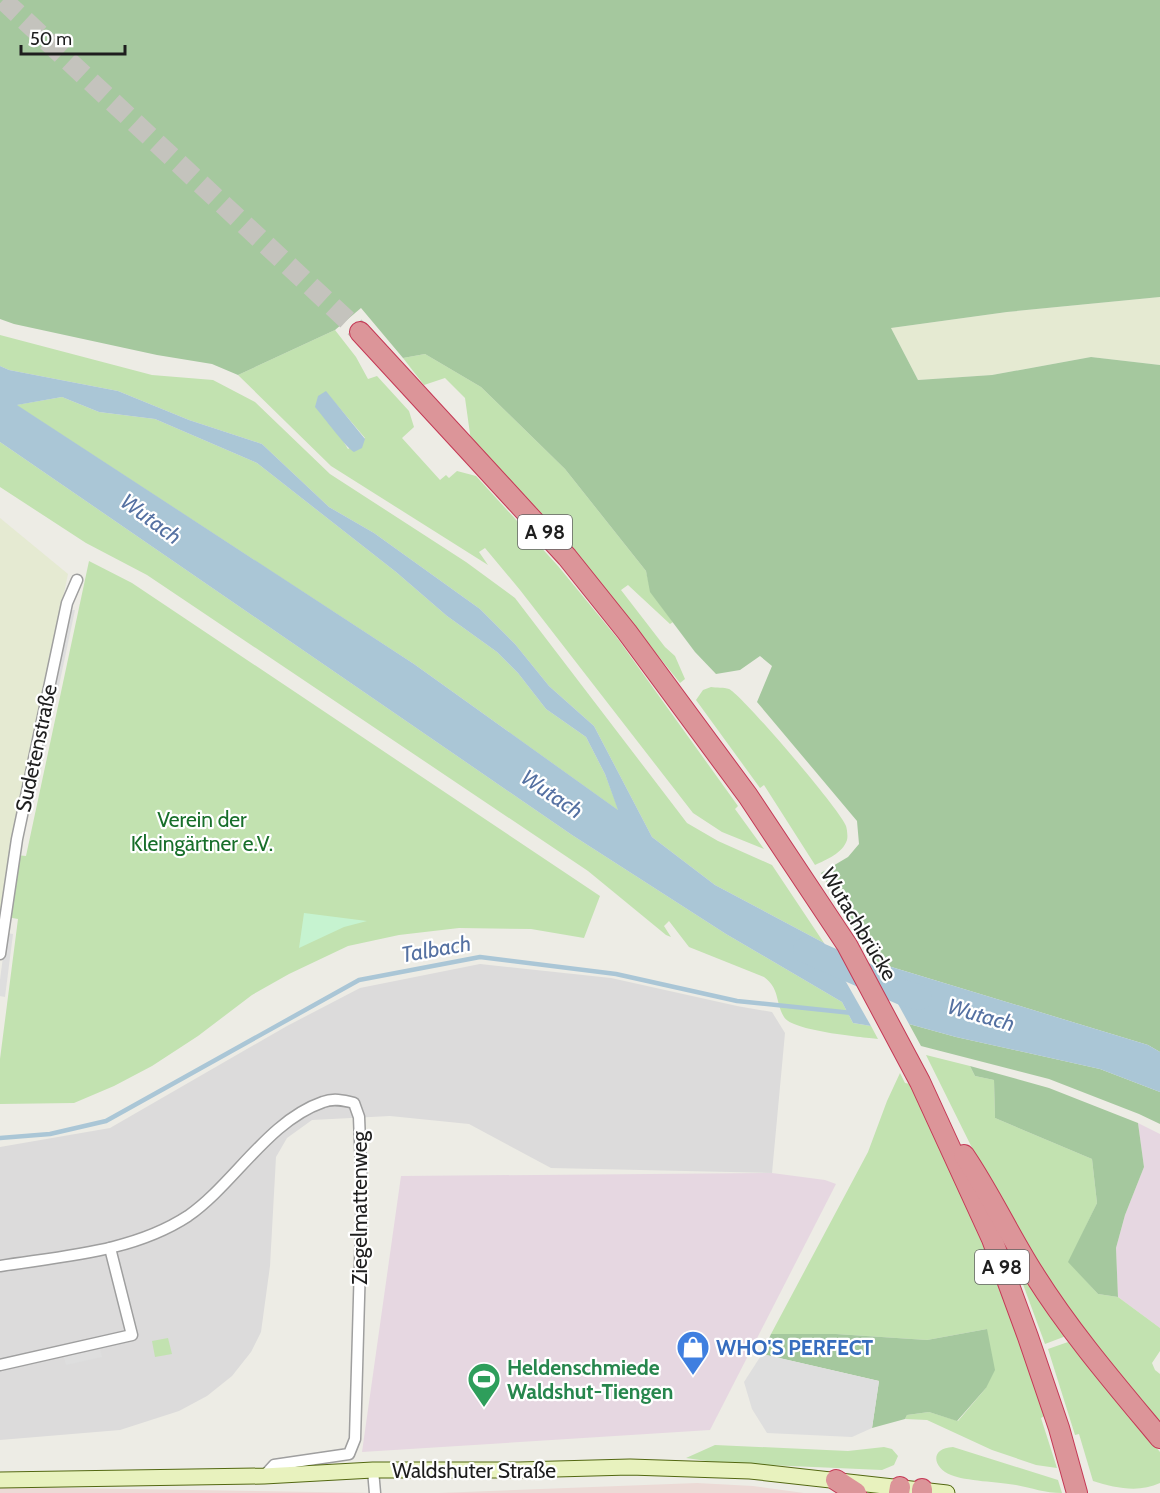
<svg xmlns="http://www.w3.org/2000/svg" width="1160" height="1493" font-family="Cabin,sans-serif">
<rect width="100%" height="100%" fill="#edece5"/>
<polygon fill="#dcdbdb" points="480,964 611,978 737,1006 772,1012 785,1033 772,1173 551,1168 469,1124 390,1116 312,1120 287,1138 276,1157 270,1266 261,1332 251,1352 232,1376 207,1396 179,1411 120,1430 0,1440 0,1147 110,1128 287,1026 360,988"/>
<g fill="#ecdad6">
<polygon points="697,1483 753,1486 804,1493 438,1493"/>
<polygon points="0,1487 377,1493 0,1493"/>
</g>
<g fill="#e6d7e1">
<polygon points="1138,1123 1160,1134 1160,1328 1118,1297 1116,1248 1125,1215 1144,1167"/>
<polygon points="772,1173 825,1180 836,1184 710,1430 362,1452 401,1176"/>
</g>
<g fill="#e5ead2">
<polygon points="1160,297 1160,365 1091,357 992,375 918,380 891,328 1007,312"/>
<polygon points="0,518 68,574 13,839 0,927"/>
</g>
<g fill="#c2e2b0" fill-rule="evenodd">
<path d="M335,330l21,27 12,22 9,-3 32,35 5,16 -12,11 38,42 6,-5 3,3 8,-7 19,5 82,90 60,73 120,167 -3,3 29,40 -42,-17 -29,-19 -173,-223 -35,-42 -6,4 9,13 -157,-99 -93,-91zM326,392l39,46 -17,11 -6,-10z"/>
<polygon points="0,335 152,375 213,380 255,402 330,474 466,562 515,598 687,823 718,841 772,865 824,943 715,885 652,837 594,726 549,686 515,644 480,609 374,533 329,507 262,444 189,420 118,391 9,370 0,366"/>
<polygon points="425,354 481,387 565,469 646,571 651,592 673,622 670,624 628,585 621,590 665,647 675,656 685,679 680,683 574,551 471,441 465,398 445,378 424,385 403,358"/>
<polygon points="62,397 99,412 155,419 257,463 396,572 447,616 497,652 518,673 546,709 586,737 605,774 619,811 414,664 16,405"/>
<path d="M0,442l572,393 154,99 116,68 11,21 18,3 7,13c-17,-2 -86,-8 -94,-22 -9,-16 -4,-28 -20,-40l-75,-30 -20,-26 -5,5 7,11 -5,-2 -78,-64 -441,-296 -61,-32 -86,-56z"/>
<polygon points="89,561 132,583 600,896 584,938 531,929 459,928 399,935 348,946 289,974 252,995 198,1036 152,1066 114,1086 74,1103 0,1104 0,1059 18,919 7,917 16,855 26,856"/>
<path d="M711,687c5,1 13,0 18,2 15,8 112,122 117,137 1,3 2,11 1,14 -4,13 -21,20 -32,25l-51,-80 -4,3 -64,-88 7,-10z"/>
<polygon points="926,1055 970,1066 975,1076 994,1080 995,1118 1092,1159 1097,1203 1069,1262 1098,1294 1118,1297 1160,1328 1160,1351 1152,1363 1155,1370 1160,1374 1160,1424 1117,1376 1037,1265 982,1168"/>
<polygon points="900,1073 905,1083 911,1084 969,1208 1010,1313 1046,1415 1041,1418 1057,1468 1036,1465 992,1450 927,1420 905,1419 907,1415 929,1412 958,1421 986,1388 987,1329 927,1340 836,1334 771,1334 868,1152 887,1101"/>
<polygon points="1019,1267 1066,1336 1045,1344 1017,1268"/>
<polygon points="168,1338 172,1354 155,1357 152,1341"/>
<path d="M1068,1342l92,110v31c-21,10 -45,5 -67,-2l-14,-47 -4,1 -27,-86z"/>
<polygon points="715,1445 848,1451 884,1447 892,1449 898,1456 894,1465 882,1470 721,1463 686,1458"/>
<path d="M953,1447l105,33 4,13c-17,0 -30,-5 -46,-8 -17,-3 -51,-4 -65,-10 -19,-8 -21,-27 2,-28z"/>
</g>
<g fill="#a5c89e">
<polygon points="0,0 1160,0 1160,297 1007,312 891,328 918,380 992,375 1091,357 1160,365 1160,1052 1148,1045 875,962 821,873 848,857 859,844 857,821 757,702 772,666 760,656 740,670 716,674 695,652 650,592 646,571 565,469 481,387 425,354 403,358 361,308 335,330 238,375 212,364 157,355 14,324 0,319"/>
<polygon points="909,1024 956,1037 1100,1069 1160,1092 1160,1124 1139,1114 1049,1079 921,1046"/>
<polygon points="970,1066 1049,1088 1138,1123 1144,1167 1125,1215 1116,1248 1118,1297 1098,1294 1068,1262 1097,1203 1092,1159 995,1118 994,1080 975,1076"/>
<polygon points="987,1329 995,1370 986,1388 957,1421 929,1412 907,1415 905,1419 872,1428 879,1381 762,1354 771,1334 836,1334 927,1340"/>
</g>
<polygon fill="#c6f3d0" points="304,913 367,921 344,927 299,948"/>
<g fill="#dedede">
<polygon points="70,610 75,610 57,695 52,694"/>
<polygon points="50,705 55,706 31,815 27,814"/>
<polygon points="6,933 13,934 5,997 0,996 0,980"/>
<polygon points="100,1348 102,1357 66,1365 64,1357"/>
<polygon points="762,1354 879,1381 872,1428 852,1437 767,1433 752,1409 744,1382"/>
</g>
<g fill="#aac6d6" fill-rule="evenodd">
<path d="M0,366l9,4 109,21 71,29 73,24 67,63 45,26 106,76 35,35 34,42 45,40 58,111 63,48 109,58 47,83 -18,-3 -11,-21 -116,-68 -154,-99 -572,-393zM62,397l37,15 56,7 102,44 139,109 51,44 50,36 21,21 28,36 40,28 19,37 13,36 -204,-146 -397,-259z"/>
<path d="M326,391l39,48 -3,9 -8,4c-7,-3 -31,-36 -39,-45l3,-11z"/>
<polygon points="875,962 1148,1045 1160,1052 1160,1092 1100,1069 956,1037 909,1024"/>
</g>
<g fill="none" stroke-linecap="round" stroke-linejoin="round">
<polyline stroke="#aac6d6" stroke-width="4.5" points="0,1138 50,1134 106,1121 359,980 480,957 616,974 737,1001 852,1013"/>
<polyline stroke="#aac6d6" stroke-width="26" points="806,950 907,994 919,997"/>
<polyline stroke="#c4c3bd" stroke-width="20" stroke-dasharray="20 10" stroke-linecap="butt" points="3,0 360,332"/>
<defs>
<g id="street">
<polyline points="0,954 17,839 67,603 77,580"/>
<path d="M0,1266c63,-10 133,-14 188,-50 46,-32 80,-95 135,-114 10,-4 20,-2 31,1l5,14 3,76 -7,246 -6,15 -75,11 -10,11"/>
<polyline points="0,1365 132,1335 110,1248"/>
<polyline points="373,1470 375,1493"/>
</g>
<polyline id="secondary" points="0,1480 264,1476 373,1470 519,1470 630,1467 750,1471 947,1493"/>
<g id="highway">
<polyline points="360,332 567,557 627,632 748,796 847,945 920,1082 992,1239 1028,1337 1059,1428 1077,1493"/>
<path d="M964,1155c26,38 45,80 70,119 37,59 82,111 126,164"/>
<polyline points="836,1480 856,1493"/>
<polyline points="899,1493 900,1487"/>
<polyline points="922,1493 922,1489"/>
</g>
</defs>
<use href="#street" stroke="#9f9f9f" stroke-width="13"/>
<use href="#secondary" stroke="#536811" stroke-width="17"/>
<use href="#highway" stroke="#c53855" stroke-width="22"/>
<use href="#street" stroke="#fff" stroke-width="10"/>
<use href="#secondary" stroke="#e8f2be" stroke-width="15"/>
<use href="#highway" stroke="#dc9599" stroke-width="20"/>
</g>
<defs>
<symbol id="shop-pin" viewBox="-11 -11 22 30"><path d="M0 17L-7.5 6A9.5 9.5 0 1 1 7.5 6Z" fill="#3f7fe0" stroke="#fff"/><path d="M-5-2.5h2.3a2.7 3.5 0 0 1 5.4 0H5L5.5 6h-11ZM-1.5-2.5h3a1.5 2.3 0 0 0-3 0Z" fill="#fff"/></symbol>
<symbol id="stadium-pin" viewBox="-11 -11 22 30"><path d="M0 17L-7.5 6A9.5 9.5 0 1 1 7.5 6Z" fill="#2e9e5b" stroke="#fff"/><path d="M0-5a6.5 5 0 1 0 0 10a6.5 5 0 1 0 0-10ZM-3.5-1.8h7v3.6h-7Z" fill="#fff"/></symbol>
</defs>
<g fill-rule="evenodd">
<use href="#shop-pin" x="674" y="1328" width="38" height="52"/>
<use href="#stadium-pin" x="465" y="1360" width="38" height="52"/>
</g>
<g text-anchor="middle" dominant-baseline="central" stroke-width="4.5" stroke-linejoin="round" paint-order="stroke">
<g fill="#fff" stroke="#626262" stroke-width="1.5">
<rect x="518" y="515" width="54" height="34" rx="4.5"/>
<rect x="975" y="1250" width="54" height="34" rx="4.5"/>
</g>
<g font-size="20" font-weight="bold" fill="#1e1e1e">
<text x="545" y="532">A 98</text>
<text x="1002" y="1267">A 98</text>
</g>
<g font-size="21" fill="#1e1e1e" stroke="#fff">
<text transform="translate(36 748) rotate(-78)">Sudetenstraße</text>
<text transform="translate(859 924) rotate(59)">Wutachbrücke</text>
<text transform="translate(359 1208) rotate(-90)">Ziegelmattenweg</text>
<text x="474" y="1470">Waldshuter Straße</text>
</g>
<g font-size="21" fill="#186f2b" stroke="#fff">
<text x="202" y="819">Verein der<tspan x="202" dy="24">Kleingärtner e.V.</tspan></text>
</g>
<g font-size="21" font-weight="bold" fill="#366cbe" stroke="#fff" text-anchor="start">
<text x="716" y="1347">WHO'S PERFECT</text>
</g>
<g font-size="21" font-weight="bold" fill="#27864d" stroke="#fff" text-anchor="start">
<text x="507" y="1367">Heldenschmiede<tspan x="507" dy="24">Waldshut-Tiengen</tspan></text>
</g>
<g font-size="22" font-style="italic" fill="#5571a2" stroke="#fff">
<text transform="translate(151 519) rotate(36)">Wutach</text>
<text transform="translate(552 794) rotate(34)">Wutach</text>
<text transform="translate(436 949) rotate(-10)">Talbach</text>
<text transform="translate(981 1015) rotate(16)">Wutach</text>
</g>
</g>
<path d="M21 45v9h104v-9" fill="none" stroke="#1e1e1e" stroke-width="3"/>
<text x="30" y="45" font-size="18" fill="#1e1e1e" stroke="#ffffff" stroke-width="4.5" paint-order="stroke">50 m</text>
</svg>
